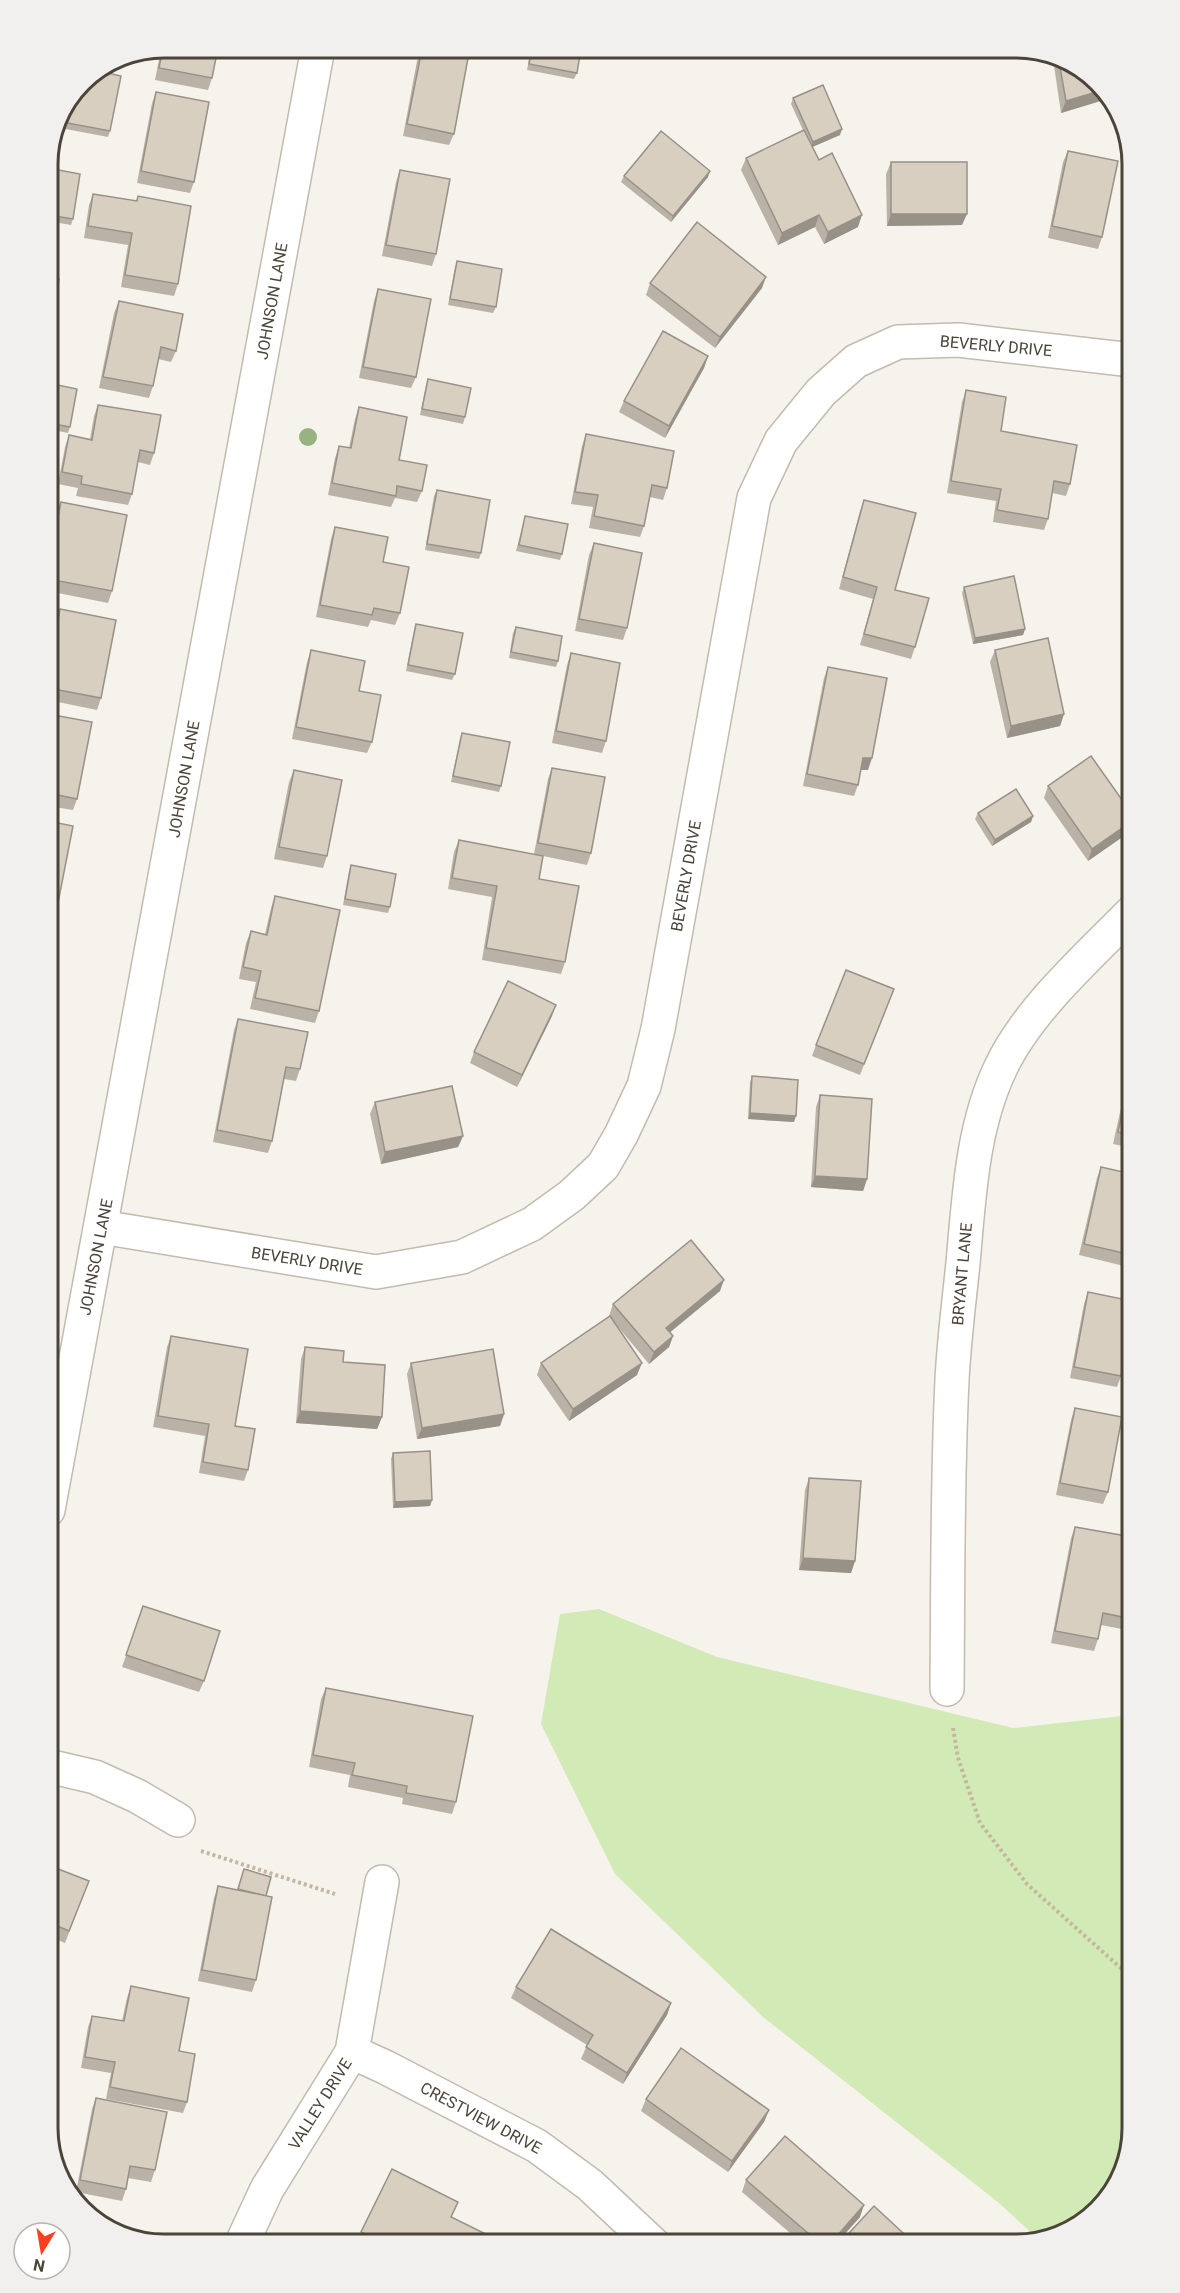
<svg xmlns="http://www.w3.org/2000/svg" width="1180" height="2293" font-family="Roboto,sans-serif">
<rect width="100%" height="100%" fill="#f6f3ec"/>
<polygon fill="#d2eab5" points="599,1609 717,1657 1013,1728 1132,1715 1132,2129 1112,2193 1060,2236 1039,2240 999,2203 763,2017 615,1874 541,1724 560,1614"/>
<g fill="none" stroke-linecap="round" stroke-linejoin="round">
<defs>
<g id="street">
<polyline points="101,1227 376,1272 462,1257 532,1224 572,1195 603,1166 621,1135 644,1086 658,1029 754,498 781,441 821,392 856,361 898,342 958,340 1132,360"/>
<polyline points="48,1510 318,48"/>
<path d="M947,1689c1,-103 0,-206 5,-309 2,-39 7,-78 11,-117 6,-66 9,-136 38,-196 27,-57 87,-110 131,-155"/>
<polyline points="48,1766 95,1777 137,1796 178,1820"/>
<polyline points="352,2052 385,2067 537,2146 590,2185 654,2245"/>
<polyline points="241,2245 267,2189 352,2052 382,1882"/>
</g>
</defs>
<use href="#street" stroke="#c2bbae" stroke-width="36"/>
<g stroke="#c4b79f" stroke-width="4" stroke-dasharray="3 3" stroke-linecap="butt">
<polyline points="953,1728 958,1758 980,1823 1027,1884 1132,1978"/>
<polyline points="201,1851 335,1894"/>
</g>
<use href="#street" stroke="#fff" stroke-width="33"/>
</g>
<circle fill="#97b381" cx="308" cy="437" r="9"/>
<g fill="#bab2a6">
<polygon points="165,48 212,78 208,90 155,80 161,49"/>
<polygon points="531,48 581,48 577,73 574,79 527,70"/>
<polygon points="422,49 454,134 449,145 403,136 417,61"/>
<polygon points="1053,59 1086,72 1107,99 1061,113"/>
<polygon points="156,92 194,182 190,193 137,183 152,103"/>
<polygon points="793,98 840,135 812,147 819,160 858,227 824,244 815,227 778,245 741,170 746,158 803,130 791,104"/>
<polygon points="57,120 110,131 108,137 55,127"/>
<polygon points="1068,151 1102,237 1098,249 1048,238 1063,162"/>
<polygon points="891,162 962,225 887,226 886,174"/>
<polygon points="48,168 73,219 71,225 48,221"/>
<polygon points="400,170 436,254 432,266 382,256 396,182"/>
<polygon points="624,176 708,177 671,222 621,182"/>
<polygon points="93,194 136,201 138,196 178,284 174,296 121,287 128,245 84,238 89,205"/>
<polygon points="457,261 496,307 493,313 448,305 455,267"/>
<polygon points="48,278 53,320 50,326 48,326"/>
<polygon points="650,283 762,288 715,348 646,295"/>
<polygon points="378,289 416,377 411,388 359,378 374,301"/>
<polygon points="119,301 176,351 171,362 158,359 153,386 149,398 99,388 114,313"/>
<polygon points="708,356 704,368 665,438 619,412 624,401"/>
<polygon points="428,379 465,417 463,424 420,415 426,385"/>
<polygon points="48,383 70,427 68,433 48,429"/>
<polygon points="966,390 1001,431 1070,484 1066,496 1052,493 1048,519 1044,530 993,522 996,501 947,493 962,402"/>
<polygon points="98,405 154,453 150,465 138,462 132,494 128,505 76,496 78,488 58,484 65,447 69,435 90,439 94,416"/>
<polygon points="359,407 422,491 417,502 395,498 391,507 328,495 335,458 339,446 349,448 355,419"/>
<polygon points="586,434 667,488 663,500 650,497 644,526 640,537 589,528 593,507 571,504 582,446"/>
<polygon points="437,490 481,553 479,559 425,550 434,496"/>
<polygon points="864,500 915,647 911,659 860,645 873,599 839,589 860,511"/>
<polygon points="61,502 112,591 108,603 48,591 48,557 57,513"/>
<polygon points="525,516 562,554 560,560 516,551"/>
<polygon points="335,527 383,562 400,613 395,625 371,620 368,627 316,617 331,539"/>
<polygon points="594,543 627,628 623,640 575,631 589,555"/>
<polygon points="964,587 1025,629 1023,635 973,644 962,593"/>
<polygon points="60,609 101,698 97,710 48,700 48,662 56,621"/>
<polygon points="416,624 455,674 452,680 406,671 414,630"/>
<polygon points="516,627 558,661 556,667 509,658 513,633"/>
<polygon points="311,650 359,691 372,742 367,753 292,739 307,662"/>
<polygon points="995,650 1064,714 1060,726 1007,738 990,662"/>
<polygon points="571,653 606,741 602,753 552,743 567,665"/>
<polygon points="828,667 868,770 861,770 858,785 854,796 803,786 824,678"/>
<polygon points="48,714 77,799 73,810 48,806"/>
<polygon points="462,733 501,786 499,792 451,782 460,739"/>
<polygon points="552,768 591,853 587,865 543,856 539,879 565,962 561,974 482,960 492,897 448,889 454,852 459,840 534,854 548,779"/>
<polygon points="294,770 327,856 323,868 274,859 289,782"/>
<polygon points="1048,786 1132,814 1132,828 1131,831 1088,861 1044,798"/>
<polygon points="978,813 1033,816 1031,822 992,846 975,819"/>
<polygon points="48,821 58,903 53,915 48,914"/>
<polygon points="351,865 390,907 388,913 343,905 349,871"/>
<polygon points="275,896 319,1011 315,1023 250,1009 256,982 239,979 246,943 251,931 265,934 271,908"/>
<polygon points="894,989 860,1075 812,1056 816,1045"/>
<polygon points="552,1016 517,1087 470,1063 474,1052"/>
<polygon points="238,1019 300,1069 296,1081 284,1079 272,1141 268,1153 213,1142 234,1030"/>
<polygon points="1132,1062 1132,1148 1113,1144 1130,1067"/>
<polygon points="752,1076 794,1122 748,1119 750,1082"/>
<polygon points="820,1095 867,1179 863,1191 811,1187 816,1107"/>
<polygon points="375,1102 463,1136 458,1147 381,1164 370,1114"/>
<polygon points="1101,1167 1132,1255 1128,1267 1079,1255 1097,1178"/>
<polygon points="720,1291 670,1332 673,1336 669,1347 649,1364 614,1322 637,1375 569,1421 537,1375 541,1363 609,1316 613,1304"/>
<polygon points="1088,1292 1121,1376 1117,1387 1070,1378 1084,1304"/>
<polygon points="171,1336 235,1426 248,1470 244,1481 199,1473 205,1436 153,1427 167,1347"/>
<polygon points="305,1347 343,1362 382,1417 377,1429 296,1423 301,1359"/>
<polygon points="411,1363 504,1414 500,1426 417,1439 407,1374"/>
<polygon points="1075,1408 1108,1492 1103,1504 1056,1495 1071,1420"/>
<polygon points="393,1453 432,1500 430,1506 393,1508 391,1459"/>
<polygon points="809,1478 855,1561 851,1573 799,1570 805,1490"/>
<polygon points="1075,1527 1132,1537 1132,1631 1101,1625 1098,1639 1094,1651 1051,1643 1071,1538"/>
<polygon points="143,1606 204,1681 199,1692 122,1667"/>
<polygon points="326,1688 456,1802 452,1814 402,1804 403,1798 348,1787 350,1775 309,1767 321,1699"/>
<polygon points="48,1865 89,1881 65,1943 48,1936"/>
<polygon points="244,1869 266,1896 256,1980 252,1992 198,1981 214,1898 218,1886 237,1890"/>
<polygon points="131,1986 179,2051 187,2102 183,2113 106,2099 111,2073 81,2068 88,2027 92,2016 122,2021 127,1998"/>
<polygon points="516,1987 671,2003 667,2015 623,2084 581,2059 587,2045 511,1998"/>
<polygon points="96,2098 155,2170 151,2182 128,2178 126,2189 122,2201 76,2192 92,2109"/>
<polygon points="646,2099 769,2110 764,2122 728,2172 641,2111"/>
<polygon points="746,2180 860,2217 835,2245 804,2245 742,2192"/>
<polygon points="452,2217 508,2245 360,2245 356,2243 361,2232"/>
</g>
<g fill="#979187">
<polygon points="1100,91 1107,99 1061,113 1066,101"/>
<polygon points="842,129 840,135 810,148 813,142"/>
<polygon points="710,171 708,177 671,222 673,216"/>
<polygon points="891,214 967,214 962,225 887,226"/>
<polygon points="819,215 815,227 778,245 782,233"/>
<polygon points="862,215 858,227 824,244 828,232"/>
<polygon points="766,277 762,288 715,348 720,337"/>
<polygon points="708,356 704,368 665,438 669,426"/>
<polygon points="1025,629 1023,635 973,644 975,638"/>
<polygon points="1064,714 1060,726 1007,738 1011,726"/>
<polygon points="863,758 872,758 868,770 859,770"/>
<polygon points="1033,816 1031,822 992,846 995,840"/>
<polygon points="1132,821 1131,831 1088,861 1092,849"/>
<polygon points="556,1005 552,1016 517,1087 522,1075"/>
<polygon points="750,1113 796,1116 794,1122 748,1119"/>
<polygon points="463,1136 458,1147 381,1164 385,1152"/>
<polygon points="815,1176 867,1179 863,1191 811,1187"/>
<polygon points="724,1280 720,1291 662,1339 666,1328"/>
<polygon points="673,1336 669,1347 649,1364 654,1352"/>
<polygon points="642,1363 637,1375 569,1421 573,1409"/>
<polygon points="300,1411 382,1417 377,1429 296,1423"/>
<polygon points="504,1414 500,1426 417,1439 422,1428"/>
<polygon points="432,1500 430,1506 393,1508 395,1502"/>
<polygon points="803,1558 855,1561 851,1573 799,1570"/>
<polygon points="671,2003 667,2015 623,2084 627,2073"/>
<polygon points="769,2110 764,2122 728,2172 732,2161"/>
<polygon points="864,2205 860,2217 835,2245 829,2245"/>
</g>
<g fill="#d8cfc1" stroke="#979187" stroke-width="1.5">
<polygon points="163,48 218,48 212,78 159,68"/>
<polygon points="532,48 581,48 577,73 529,64"/>
<polygon points="422,49 468,58 454,134 407,124"/>
<polygon points="1059,62 1086,72 1100,91 1066,101"/>
<polygon points="99,71 121,76 110,131 57,121 82,82"/>
<polygon points="823,85 842,129 813,142 793,98"/>
<polygon points="156,92 209,102 194,182 141,171"/>
<polygon points="804,130 819,160 832,153 862,215 828,232 819,215 782,233 746,158"/>
<polygon points="661,131 710,171 673,216 624,176"/>
<polygon points="1068,151 1118,161 1102,237 1052,226"/>
<rect x="891" y="162" width="76" height="52"/>
<polygon points="48,168 80,174 73,219 48,215"/>
<polygon points="400,170 450,179 436,254 386,245"/>
<polygon points="93,194 137,201 138,196 191,206 178,284 125,275 132,233 88,226"/>
<polygon points="697,222 766,277 720,337 650,283"/>
<polygon points="457,261 502,269 496,307 450,299"/>
<polygon points="48,278 59,279 53,320 48,319"/>
<polygon points="378,289 431,299 416,377 363,367"/>
<polygon points="119,301 183,314 176,351 161,347 153,386 103,377"/>
<polygon points="663,331 708,356 669,426 624,401"/>
<polygon points="428,379 471,388 465,417 422,409"/>
<polygon points="48,383 77,389 70,427 48,423"/>
<polygon points="966,390 1006,397 1001,431 1077,445 1070,484 1054,481 1048,519 997,510 1001,489 951,481"/>
<polygon points="98,405 161,415 154,453 140,450 132,494 81,484 82,476 62,472 69,435 92,440"/>
<polygon points="359,407 407,417 399,460 427,465 422,491 397,486 396,496 332,483 339,446 351,448"/>
<polygon points="586,434 674,451 667,488 652,485 644,526 594,516 598,495 575,492"/>
<polygon points="437,490 490,500 481,553 427,544"/>
<polygon points="864,500 916,513 895,590 929,598 915,647 864,634 877,587 843,577"/>
<polygon points="61,502 127,515 112,591 48,579 48,567"/>
<polygon points="525,516 568,524 562,554 519,545"/>
<polygon points="335,527 388,537 383,562 409,567 400,613 374,608 372,615 320,605"/>
<polygon points="594,543 642,553 627,628 579,619"/>
<polygon points="1014,576 1025,629 975,638 964,587"/>
<polygon points="60,609 116,620 101,698 48,688 48,672"/>
<polygon points="416,624 463,633 455,674 408,665"/>
<polygon points="516,627 562,636 558,661 511,652"/>
<polygon points="1048,638 1064,714 1011,726 995,650"/>
<polygon points="311,650 365,661 359,691 381,695 372,742 296,727"/>
<polygon points="571,653 620,663 606,741 556,731"/>
<polygon points="828,667 887,678 872,758 863,758 858,785 807,774"/>
<polygon points="48,714 92,722 77,799 48,793"/>
<polygon points="462,733 510,742 501,786 453,776"/>
<polygon points="1091,756 1132,814 1132,821 1092,849 1048,786"/>
<polygon points="552,768 605,777 591,853 538,843"/>
<polygon points="294,770 342,780 327,856 279,847"/>
<polygon points="1016,789 1033,816 995,840 978,813"/>
<polygon points="48,821 73,826 58,903 48,902"/>
<polygon points="459,840 543,856 539,879 579,886 565,962 486,948 497,886 452,878"/>
<polygon points="351,865 396,874 390,907 345,899"/>
<polygon points="275,896 340,910 319,1011 255,998 261,971 243,967 251,931 267,935"/>
<polygon points="48,927 55,928 48,970"/>
<polygon points="846,970 894,989 864,1064 816,1045"/>
<polygon points="508,981 556,1005 522,1075 474,1052"/>
<polygon points="238,1019 308,1032 300,1069 286,1067 272,1141 217,1130"/>
<polygon points="1132,1065 1132,1135 1118,1132"/>
<polygon points="752,1076 798,1080 796,1116 750,1113"/>
<polygon points="452,1086 463,1136 385,1152 375,1102"/>
<polygon points="820,1095 872,1099 867,1179 815,1176"/>
<polygon points="1101,1167 1132,1174 1132,1255 1084,1244"/>
<polygon points="691,1240 724,1280 666,1328 673,1336 654,1352 613,1304"/>
<polygon points="1088,1292 1132,1301 1132,1319 1121,1376 1074,1367"/>
<polygon points="610,1316 642,1363 573,1409 541,1363"/>
<polygon points="171,1336 248,1349 235,1426 255,1429 248,1470 203,1462 209,1424 158,1416"/>
<polygon points="305,1347 344,1351 343,1362 385,1365 382,1417 300,1411"/>
<polygon points="493,1349 504,1414 422,1428 411,1363"/>
<polygon points="1075,1408 1122,1417 1108,1492 1060,1483"/>
<polygon points="430,1451 432,1500 395,1502 393,1453"/>
<polygon points="809,1478 861,1481 855,1561 803,1558"/>
<polygon points="1075,1527 1132,1537 1132,1619 1103,1613 1098,1639 1055,1631"/>
<polygon points="143,1606 220,1631 204,1681 126,1655"/>
<polygon points="326,1688 473,1716 456,1802 406,1793 407,1786 352,1775 355,1763 313,1755"/>
<polygon points="48,1865 89,1881 69,1931 48,1922"/>
<polygon points="244,1869 271,1877 266,1896 238,1889"/>
<polygon points="218,1886 272,1897 256,1980 202,1970"/>
<polygon points="551,1929 671,2003 627,2073 586,2047 593,2035 516,1987"/>
<polygon points="131,1986 189,1998 179,2051 195,2054 187,2102 110,2087 115,2062 85,2057 92,2016 124,2021"/>
<polygon points="681,2048 769,2110 732,2161 646,2099"/>
<polygon points="96,2098 167,2112 155,2170 130,2166 126,2189 80,2180"/>
<polygon points="785,2136 864,2205 829,2245 822,2245 746,2180"/>
<polygon points="392,2169 458,2202 451,2217 508,2245 387,2245 361,2232"/>
<polygon points="874,2206 916,2245 838,2245"/>
</g>
<g text-anchor="middle" dominant-baseline="central" stroke-width="6" stroke-linejoin="round" paint-order="stroke">
<g font-size="16" fill="#4b4439" stroke="#fff">
<text transform="translate(272 301) rotate(-80)">JOHNSON LANE</text>
<text transform="translate(996 346) rotate(5)">BEVERLY DRIVE</text>
<text transform="translate(184 779) rotate(-80)">JOHNSON LANE</text>
<text transform="translate(686 876) rotate(-80)">BEVERLY DRIVE</text>
<text transform="translate(96 1257) rotate(-79)">JOHNSON LANE</text>
<text transform="translate(307 1261) rotate(9)">BEVERLY DRIVE</text>
<text transform="translate(962 1274) rotate(-85)">BRYANT LANE</text>
<text transform="translate(320 2104) rotate(-58)">VALLEY DRIVE</text>
<text transform="translate(481 2118) rotate(28)">CRESTVIEW DRIVE</text>
</g>
</g>
<path d="M0 0H1180V2293H0ZM164 58H1016A106 106 0 0 1 1122 164V2128A106 106 0 0 1 1016 2234H164A106 106 0 0 1 58 2128V164A106 106 0 0 1 164 58Z" fill="#f1f0ef" fill-rule="evenodd"/>
<path fill="none" stroke="#4b4439" stroke-width="3" d="M164 58H1016A106 106 0 0 1 1122 164V2128A106 106 0 0 1 1016 2234H164A106 106 0 0 1 58 2128V164A106 106 0 0 1 164 58Z"/>
<g transform="translate(42 2251) rotate(191)"><circle r="28" fill="#ffffff" stroke="#b7b4b0" stroke-width="1.5"/>
<path d="M0-4.5L10 22L0 15L-10 22Z" fill="#fc3f1d"/>
<text y="-9" font-size="16" font-weight="bold" text-anchor="middle" fill="#4b4439">N</text>
</g>
</svg>
